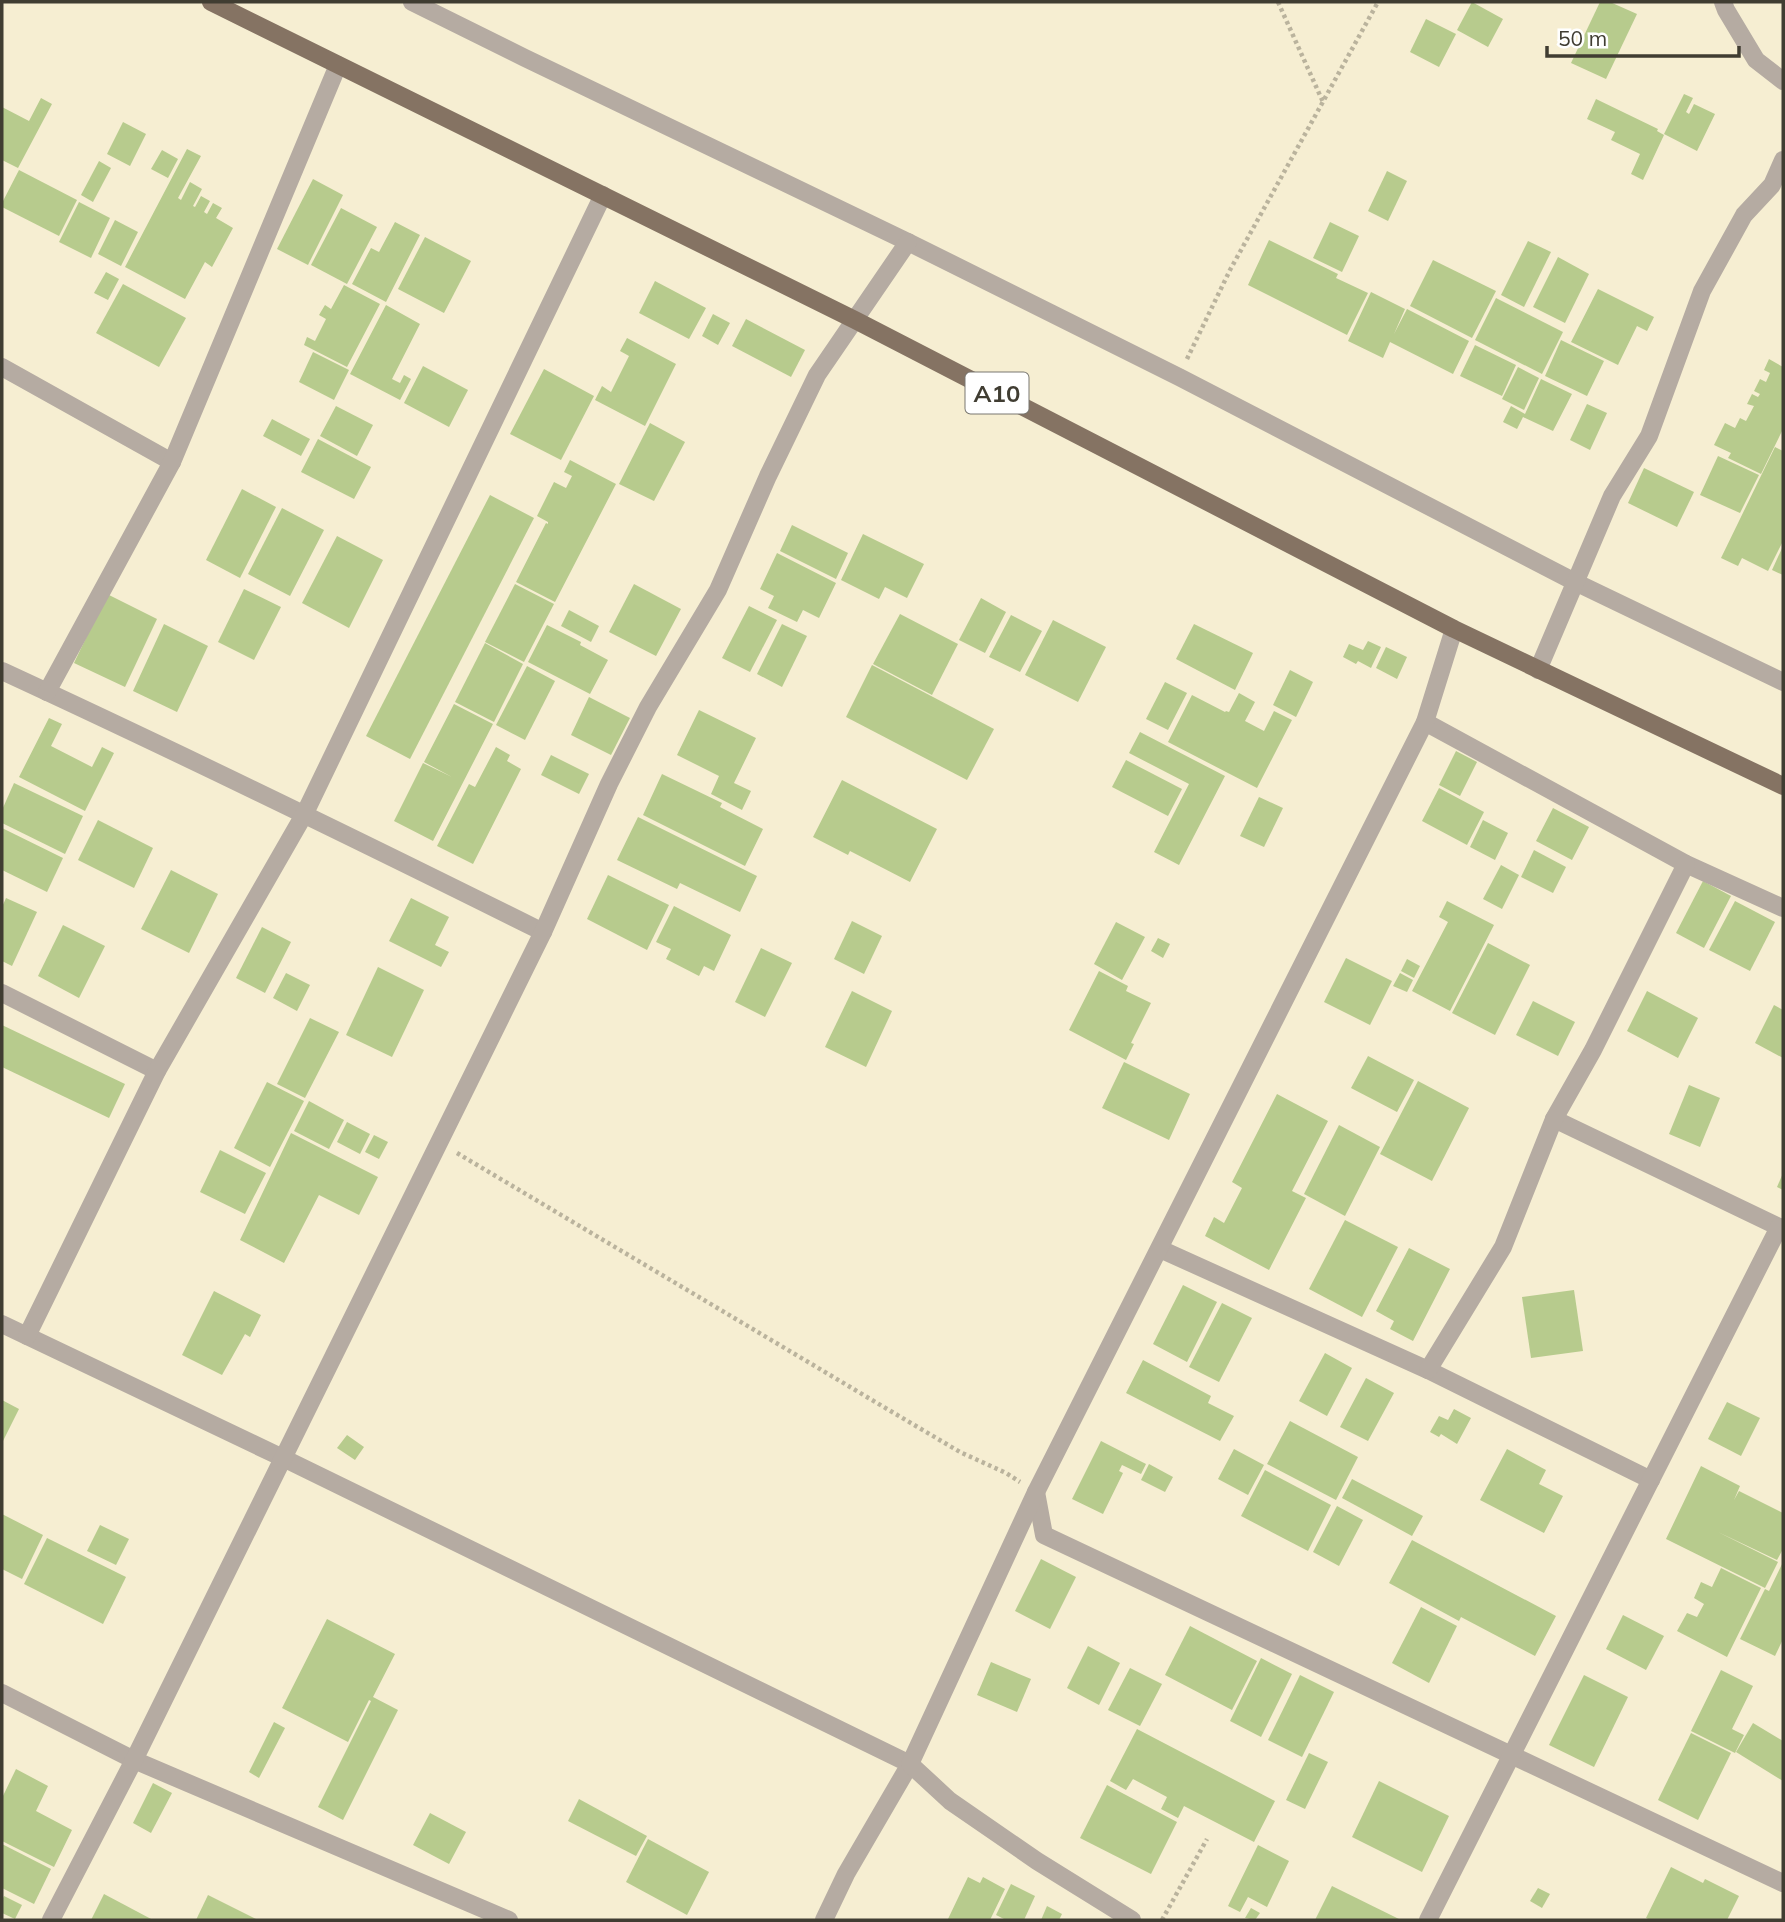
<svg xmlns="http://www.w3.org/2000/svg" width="1785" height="1922" font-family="Mulish,sans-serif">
<rect width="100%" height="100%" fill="#f6eed2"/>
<g fill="#b7cb8d">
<polygon points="1472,2 1503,19 1488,47 1457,30"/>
<polygon points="1600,2 1610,2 1637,14 1606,79 1571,63"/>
<polygon points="1426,19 1456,34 1439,67 1410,52"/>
<polygon points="1684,94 1693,98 1686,112 1689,114 1694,104 1715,114 1697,151 1664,134"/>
<polygon points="41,98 52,104 18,168 2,160 2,107 29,121"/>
<polygon points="1596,99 1658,129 1657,131 1664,135 1643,180 1631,174 1640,154 1611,140 1615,132 1587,119"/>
<polygon points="123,122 146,134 130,166 107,154"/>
<polygon points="187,149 201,156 178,198 181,200 190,182 202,189 193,206 195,207 201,196 210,201 204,212 207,214 213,203 222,208 216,218 233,228 212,267 205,262 185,299 125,267"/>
<polygon points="162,150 178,159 168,178 151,169"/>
<polygon points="99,161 111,168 93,202 81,195"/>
<polygon points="19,170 77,200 59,236 2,207 2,203"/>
<polygon points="1387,171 1407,181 1388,221 1368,211"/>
<polygon points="313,179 343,195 308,265 277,249"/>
<polygon points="79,202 110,218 91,258 59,242"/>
<polygon points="341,208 377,227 347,284 311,265"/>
<polygon points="115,220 138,232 121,266 98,254"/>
<polygon points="395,222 420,235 386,302 352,284 371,248 379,252"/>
<polygon points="1330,222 1359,236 1342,272 1313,258"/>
<polygon points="425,237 471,261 444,313 398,289"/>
<polygon points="1269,240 1338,274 1336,278 1368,293 1347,335 1248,285"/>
<polygon points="1528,241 1551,252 1524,307 1501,295"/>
<polygon points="1558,257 1589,274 1565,323 1533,307"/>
<polygon points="1433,260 1496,291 1472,338 1410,306"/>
<polygon points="106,272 119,279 108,300 94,293"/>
<polygon points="655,281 706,308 689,339 639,313"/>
<polygon points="123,284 186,318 159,367 96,333"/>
<polygon points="344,285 380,304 347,367 304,345 307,337 315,341 326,319 319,315 325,305 331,309"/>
<polygon points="1598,289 1654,317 1647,331 1637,326 1618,365 1571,342"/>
<polygon points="1371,292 1405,309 1394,334 1407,309 1469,341 1453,374 1390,342 1383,358 1348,341"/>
<polygon points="1496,298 1563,332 1542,374 1475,340"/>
<polygon points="386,305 420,324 392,379 400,383 404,375 411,379 400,400 350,374"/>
<polygon points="713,314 730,323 718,345 702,336"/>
<polygon points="746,319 805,350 791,377 732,346"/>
<polygon points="627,338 676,364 645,426 595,400 602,386 611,392 629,356 620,351"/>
<polygon points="1561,340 1604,361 1587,396 1545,376"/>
<polygon points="1475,345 1516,365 1502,396 1460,376"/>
<polygon points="313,352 349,370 334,400 299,382"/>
<polygon points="1769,359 1783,367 1783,429 1761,474 1728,458 1731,453 1714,445 1725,423 1735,428 1740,418 1746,421 1754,406 1747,404 1752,394 1758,397 1760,394 1754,391 1760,379 1766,382 1770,373 1764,370"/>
<polygon points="423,366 468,390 449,427 404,403"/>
<polygon points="1518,367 1539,378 1524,410 1502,399"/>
<polygon points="544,369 594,396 561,460 510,434"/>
<polygon points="1541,379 1572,394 1553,431 1523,417 1517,429 1503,422 1511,406 1525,414"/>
<polygon points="1587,404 1607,413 1590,450 1570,440"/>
<polygon points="336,406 373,425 357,456 320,436"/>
<polygon points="272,419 310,439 301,456 263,436"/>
<polygon points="650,423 685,442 654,501 619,484"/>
<polygon points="318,439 371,467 354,499 301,472"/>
<polygon points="1775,447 1783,451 1783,541 1768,571 1742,558 1738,566 1721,558"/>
<polygon points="1718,456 1759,475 1740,513 1700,495"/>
<polygon points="570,460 616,484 555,602 516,582 546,523 548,524 548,522 537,516 554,482 566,488 572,476 564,472"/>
<polygon points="1644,468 1694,492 1677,527 1628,503"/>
<polygon points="242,489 276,507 240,578 206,560"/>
<polygon points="490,495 534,518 410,759 366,736"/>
<polygon points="282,508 324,530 290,596 248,574"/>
<polygon points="792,525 848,553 836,579 780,551"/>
<polygon points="863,534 924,564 907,598 885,587 879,599 841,580"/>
<polygon points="337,536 383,560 349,628 302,603"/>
<polygon points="1783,546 1783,575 1772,570"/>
<polygon points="777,553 836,583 819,618 803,610 797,622 768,608 774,596 760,589"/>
<polygon points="515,584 554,604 524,662 485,642"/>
<polygon points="634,584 681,609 656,656 609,632"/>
<polygon points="244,589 281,607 254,660 218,642"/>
<polygon points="107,594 157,619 125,687 74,663"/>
<polygon points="981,598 1006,612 985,653 959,640"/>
<polygon points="749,606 777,620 750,672 722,658"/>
<polygon points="569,610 599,626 591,642 561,626"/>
<polygon points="900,614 958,644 932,695 873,664"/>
<polygon points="1011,615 1042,631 1020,672 989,657"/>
<polygon points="1053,620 1106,647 1078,702 1025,675"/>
<polygon points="164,624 208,646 177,712 133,691"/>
<polygon points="782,624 807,636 782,687 757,674"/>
<polygon points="1194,624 1253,653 1235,690 1176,659"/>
<polygon points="547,625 581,642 580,645 608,660 590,694 528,662"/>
<polygon points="1368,641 1381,647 1371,668 1358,661 1356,664 1343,657 1349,644 1363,650"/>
<polygon points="485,643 523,664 494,722 455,702"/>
<polygon points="1386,647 1407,657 1397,679 1376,668"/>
<polygon points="872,665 994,729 967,780 846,717"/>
<polygon points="527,666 555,681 525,740 496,725"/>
<polygon points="1290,670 1313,682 1296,717 1273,705"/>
<polygon points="1165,682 1187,693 1168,730 1146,719"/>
<polygon points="1239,693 1255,702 1245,721 1264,731 1274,711 1292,720 1257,788 1168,742 1192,695 1225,712 1226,711 1229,712"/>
<polygon points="589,697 630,718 611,755 571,735"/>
<polygon points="454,704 493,724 433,841 394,821 423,763 452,777 424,762"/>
<polygon points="699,710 756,738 734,783 751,791 742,810 711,794 719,776 677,755"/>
<polygon points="49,718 62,724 51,746 92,767 102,747 114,753 85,811 19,777"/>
<polygon points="1140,732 1225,776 1179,865 1154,852 1189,784 1129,753"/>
<polygon points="496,747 510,755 507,761 521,769 473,864 437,846 469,784 475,787"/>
<polygon points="1456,751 1477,762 1460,796 1439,785"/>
<polygon points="551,755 589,774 579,794 541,775"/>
<polygon points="1126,760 1182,789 1168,816 1112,787"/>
<polygon points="662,774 722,803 720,807 763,829 745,866 643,815"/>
<polygon points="842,780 937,829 910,882 850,851 848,855 813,837"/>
<polygon points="14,783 83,816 65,854 2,823 2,810"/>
<polygon points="1439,788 1484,812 1467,845 1422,821"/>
<polygon points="1259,797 1283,808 1264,847 1240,836"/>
<polygon points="1553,808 1589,827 1572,860 1536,841"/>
<polygon points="638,817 757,876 740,912 680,883 677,889 617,860"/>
<polygon points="98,820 153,848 134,888 78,860"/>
<polygon points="1483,820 1508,833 1495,860 1470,847"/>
<polygon points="2,828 63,858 47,892 2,870"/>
<polygon points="1534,850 1566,867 1553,893 1521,877"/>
<polygon points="1501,865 1519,875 1502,909 1483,899"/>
<polygon points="171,870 218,894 189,953 141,929"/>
<polygon points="608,875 669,905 647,950 587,919"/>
<polygon points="1703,881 1731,896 1704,948 1676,933"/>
<polygon points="6,898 37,912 12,966 2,961 2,907"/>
<polygon points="411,898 449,917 435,945 449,952 441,967 389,941"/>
<polygon points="1447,901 1494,925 1450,1011 1412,991 1448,922 1439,917"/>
<polygon points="1735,901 1775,922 1750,971 1709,950"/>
<polygon points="674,906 731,935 714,971 704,966 699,976 666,959 671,949 656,942"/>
<polygon points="852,921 882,936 864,974 834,959"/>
<polygon points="1116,922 1145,937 1122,980 1094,964"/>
<polygon points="63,925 105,946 79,998 38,976"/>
<polygon points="262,927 291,942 265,993 236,978"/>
<polygon points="1158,938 1170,944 1163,958 1151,951"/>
<polygon points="1488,943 1530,965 1495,1035 1452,1013"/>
<polygon points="761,948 792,963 765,1017 735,1002"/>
<polygon points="1346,958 1392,981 1370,1025 1324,1002"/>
<polygon points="1407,959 1420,966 1414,978 1401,971"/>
<polygon points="378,967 424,990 392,1057 346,1035"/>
<polygon points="1099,971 1128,986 1126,991 1151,1003 1131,1043 1134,1044 1126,1060 1069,1030"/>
<polygon points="286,973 310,985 297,1011 273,998"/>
<polygon points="1400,973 1413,980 1407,992 1393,986"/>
<polygon points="852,991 892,1011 866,1067 825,1047"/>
<polygon points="1647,991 1698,1018 1678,1058 1627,1031"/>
<polygon points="1533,1001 1575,1022 1558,1056 1516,1035"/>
<polygon points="1774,1005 1783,1010 1783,1058 1755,1043"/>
<polygon points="310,1018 339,1032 305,1098 277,1084"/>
<polygon points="2,1025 125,1084 109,1118 2,1067"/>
<polygon points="1368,1056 1414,1080 1397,1112 1351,1088"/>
<polygon points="1124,1062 1190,1094 1169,1140 1102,1108"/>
<polygon points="1418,1081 1469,1108 1432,1181 1380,1154"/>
<polygon points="267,1082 304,1101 270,1167 234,1148"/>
<polygon points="1689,1085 1720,1098 1700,1147 1669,1134"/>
<polygon points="1277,1094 1328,1121 1292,1191 1306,1198 1269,1270 1205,1236 1214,1217 1224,1223 1242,1188 1232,1182"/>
<polygon points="309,1101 344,1120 329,1149 294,1131"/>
<polygon points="347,1122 370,1134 360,1154 337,1142"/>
<polygon points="1339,1125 1380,1147 1345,1216 1304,1194"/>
<polygon points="291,1133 378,1177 359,1215 319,1195 284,1263 240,1240"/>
<polygon points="374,1135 388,1142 379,1159 365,1152"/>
<polygon points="220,1150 266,1173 245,1214 200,1192"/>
<polygon points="1783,1173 1783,1190 1777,1187"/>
<polygon points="1345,1220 1398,1247 1362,1317 1309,1289"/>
<polygon points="1409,1248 1450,1269 1413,1341 1390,1329 1394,1321 1376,1311"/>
<polygon points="1183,1285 1217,1302 1187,1362 1153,1344"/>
<polygon points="1574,1290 1583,1351 1531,1358 1522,1297"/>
<polygon points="214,1291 261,1315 250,1337 245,1334 222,1375 182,1355"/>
<polygon points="1222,1303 1252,1318 1219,1382 1189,1367"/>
<polygon points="1325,1353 1352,1368 1327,1416 1299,1401"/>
<polygon points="1143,1360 1211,1396 1208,1403 1234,1416 1220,1441 1126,1393"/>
<polygon points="1366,1378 1394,1393 1368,1441 1340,1427"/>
<polygon points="2,1400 19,1409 2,1443"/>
<polygon points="1727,1402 1760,1418 1741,1456 1708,1439"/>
<polygon points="1454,1409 1471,1418 1457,1444 1441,1434 1439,1437 1430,1432 1439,1416 1448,1420"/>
<polygon points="1290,1421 1358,1457 1336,1500 1267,1464"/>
<polygon points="347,1435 364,1447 355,1460 337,1448"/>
<polygon points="1101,1441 1146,1464 1141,1474 1122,1465 1119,1471 1123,1473 1103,1514 1072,1499"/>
<polygon points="1234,1449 1264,1465 1248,1495 1218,1479"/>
<polygon points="1507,1449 1546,1470 1539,1484 1563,1496 1544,1533 1480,1500"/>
<polygon points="1149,1464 1173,1477 1165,1492 1141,1480"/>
<polygon points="1701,1466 1740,1486 1734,1500 1739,1491 1783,1513 1783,1549 1777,1560 1718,1532 1778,1562 1765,1588 1666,1539"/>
<polygon points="1265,1470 1331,1505 1308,1551 1241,1516"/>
<polygon points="1352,1479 1423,1516 1412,1536 1342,1498"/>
<polygon points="1337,1506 1363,1520 1339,1566 1313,1552"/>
<polygon points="2,1514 43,1535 22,1579 2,1569"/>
<polygon points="100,1525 129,1539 116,1565 87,1551"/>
<polygon points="47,1538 126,1577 103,1624 24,1584"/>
<polygon points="1412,1540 1556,1616 1535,1656 1461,1617 1459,1621 1389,1583"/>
<polygon points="1041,1559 1076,1577 1050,1629 1015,1611"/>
<polygon points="1783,1562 1783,1639 1775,1656 1740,1639 1765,1589 1769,1591"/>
<polygon points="1721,1568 1761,1588 1727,1657 1677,1631 1687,1613 1697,1617 1704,1604 1694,1598 1701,1582 1712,1587"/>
<polygon points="1421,1607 1457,1626 1429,1683 1392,1663"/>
<polygon points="1623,1615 1664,1636 1646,1670 1606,1649"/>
<polygon points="327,1619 395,1654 373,1697 398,1710 343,1820 318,1807 371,1701 369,1700 348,1742 282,1708"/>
<polygon points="1190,1626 1257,1661 1232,1710 1165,1675"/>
<polygon points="1088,1646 1120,1663 1099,1705 1067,1688"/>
<polygon points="1261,1658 1292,1674 1261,1737 1230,1721"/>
<polygon points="991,1662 1031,1679 1017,1712 977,1695"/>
<polygon points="1130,1668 1162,1684 1140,1726 1108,1710"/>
<polygon points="1721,1670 1753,1686 1732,1729 1744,1735 1735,1753 1691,1731"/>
<polygon points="1300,1675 1334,1692 1302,1757 1268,1740"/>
<polygon points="1584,1675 1628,1697 1594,1767 1549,1745"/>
<polygon points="274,1722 285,1728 259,1778 249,1772"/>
<polygon points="1753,1723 1783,1741 1783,1781 1736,1752"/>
<polygon points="1137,1729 1275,1801 1254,1842 1184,1806 1178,1818 1161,1809 1167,1797 1133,1779 1126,1790 1110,1781"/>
<polygon points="1691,1733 1731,1753 1698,1820 1658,1800"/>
<polygon points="1309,1753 1328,1762 1305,1809 1286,1800"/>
<polygon points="16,1769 48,1786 36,1811 72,1830 54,1867 2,1841 2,1798"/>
<polygon points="1379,1781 1449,1816 1422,1872 1352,1837"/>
<polygon points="153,1783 172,1793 151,1833 133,1823"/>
<polygon points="1107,1785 1177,1822 1151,1874 1080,1838"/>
<polygon points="579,1799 647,1836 636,1856 568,1821"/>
<polygon points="430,1813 466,1832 449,1864 413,1845"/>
<polygon points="648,1839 709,1872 687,1915 626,1882"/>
<polygon points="2,1844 51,1869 34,1904 2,1888"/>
<polygon points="1258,1845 1289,1861 1267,1907 1248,1897 1240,1912 1228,1906"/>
<polygon points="1671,1867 1703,1883 1705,1879 1739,1896 1727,1920 1650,1920 1646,1918"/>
<polygon points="968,1877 980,1883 983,1877 1005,1889 990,1920 948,1919"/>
<polygon points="1011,1884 1035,1896 1024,1920 1006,1920 996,1915"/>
<polygon points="1332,1886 1401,1920 1315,1920"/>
<polygon points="1538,1888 1550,1894 1542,1908 1530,1901"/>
<polygon points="104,1894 153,1920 91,1920"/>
<polygon points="208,1895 258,1920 196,1920"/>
<polygon points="4,1896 22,1905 15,1919 2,1913 2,1900"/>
<polygon points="1047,1906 1062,1914 1059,1920 1041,1920"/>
<polygon points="1251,1908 1260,1913 1255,1920 1245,1918"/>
</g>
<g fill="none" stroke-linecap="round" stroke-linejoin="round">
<g stroke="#bab39d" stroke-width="4.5" stroke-dasharray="3.5 3.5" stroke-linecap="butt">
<polyline points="1278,2 1323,102"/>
<polyline points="1187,359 1230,270 1378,2"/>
<polyline points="457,1153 877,1403 960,1452 1006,1473 1020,1482"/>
<polyline points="1162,1920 1207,1839"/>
</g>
<g stroke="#b5aba2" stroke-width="18">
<polyline points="412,2 525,58 908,242 1179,377 1575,582 1783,682"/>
<polyline points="1723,2 1726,10 1756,60 1783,81"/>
<polyline points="2,367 172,462"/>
<polyline points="1538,670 1612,496 1649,436 1702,291 1744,215 1772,185 1783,160"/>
<path d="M2,671c182,84 362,172 541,261"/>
<polyline points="47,692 172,462 338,65"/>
<polyline points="1425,722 1686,864 1783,908"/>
<polyline points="2,993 157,1071"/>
<polyline points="1554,1119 1783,1229"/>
<polyline points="1160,1249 1428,1370 1651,1480"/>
<polyline points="2,1324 283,1458 910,1764 846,1874 824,1920"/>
<polyline points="27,1336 157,1071 305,813 603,195"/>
<polyline points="1428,1370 1503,1247 1554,1119 1593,1050 1686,864"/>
<polyline points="1036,1492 1044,1535 1783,1883"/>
<polyline points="2,1693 134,1760 509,1920"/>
<polyline points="51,1920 134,1760 543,932 609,784 648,707 718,590 768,476 817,375 908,242"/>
<polyline points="1132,1920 1037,1861 950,1801 910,1764 1036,1492 1425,722 1454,629"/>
<polyline points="1428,1920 1779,1227"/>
</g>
<polyline stroke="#857363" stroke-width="18" points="211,2 855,320 1454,629 1783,786"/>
</g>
<g text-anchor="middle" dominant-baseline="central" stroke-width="5" stroke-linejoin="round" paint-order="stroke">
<rect fill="#fff" stroke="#797770" stroke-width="2" x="965.5" y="372.5" width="63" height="41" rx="5"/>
<g font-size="24" font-weight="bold" fill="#403d32">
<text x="997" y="393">A10</text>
</g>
</g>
<rect width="1785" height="1922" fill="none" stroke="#403d32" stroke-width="7"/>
<path d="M1547 46v10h192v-10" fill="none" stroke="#403d32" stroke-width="3.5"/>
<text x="1558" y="46" font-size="21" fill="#403d32" stroke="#ffffff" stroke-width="5" paint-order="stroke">50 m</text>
</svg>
